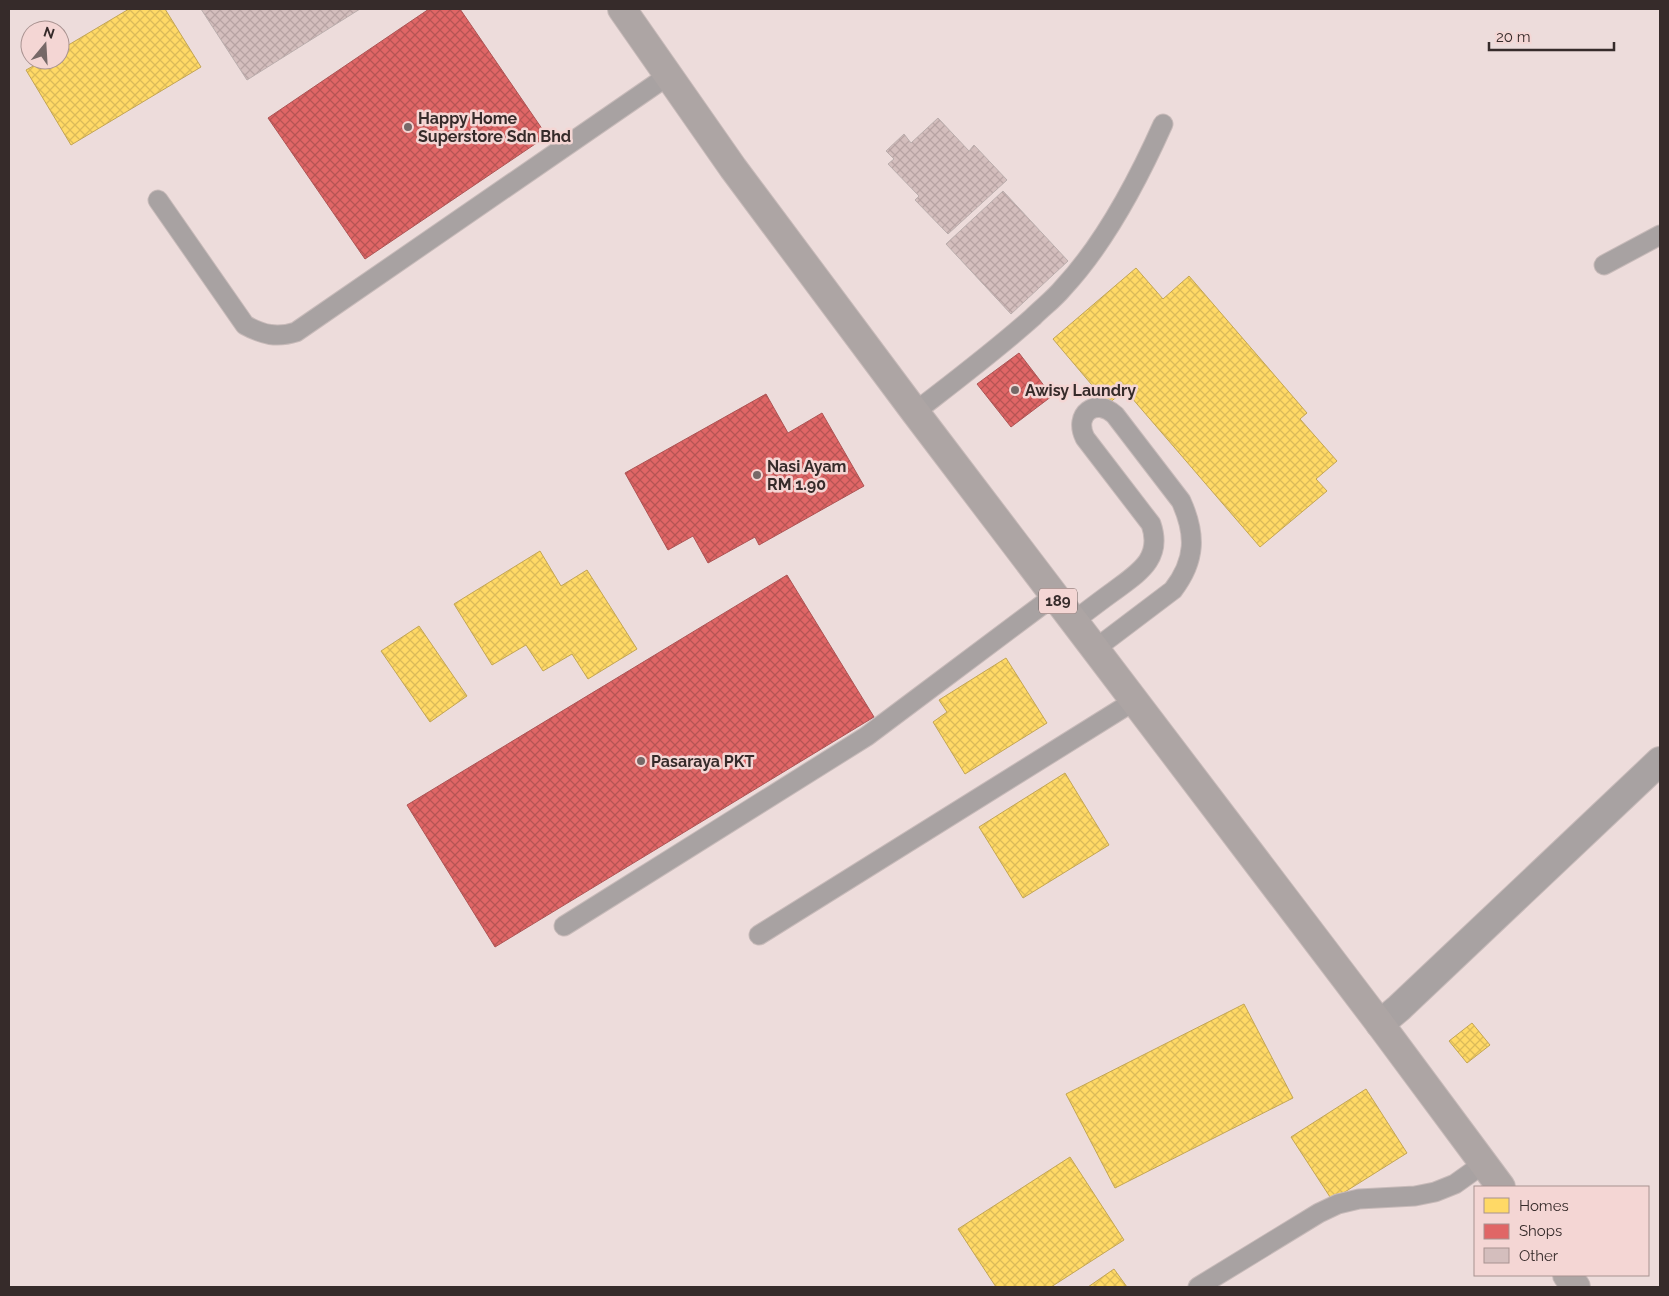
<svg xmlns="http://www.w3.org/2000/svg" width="1669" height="1296" font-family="Raleway,sans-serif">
<defs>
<pattern id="homes-cross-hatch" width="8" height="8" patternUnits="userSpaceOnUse" patternTransform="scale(1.25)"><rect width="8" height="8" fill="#ffd966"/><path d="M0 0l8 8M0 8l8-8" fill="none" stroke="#dbba59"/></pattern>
<pattern id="shops-cross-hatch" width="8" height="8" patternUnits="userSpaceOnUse" patternTransform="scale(1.25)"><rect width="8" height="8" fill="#e06666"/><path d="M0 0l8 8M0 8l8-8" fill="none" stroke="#b65454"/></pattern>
<pattern id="building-cross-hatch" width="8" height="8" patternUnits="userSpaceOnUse" patternTransform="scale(1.25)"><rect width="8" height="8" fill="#d4bebd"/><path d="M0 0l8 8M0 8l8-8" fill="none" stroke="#b7a3a3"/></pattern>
</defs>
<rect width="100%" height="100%" fill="#eddcdb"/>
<g fill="url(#homes-cross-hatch)" stroke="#c3a554">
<polygon points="129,9 165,9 201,67 71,145 26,70 44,60 60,60 60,50"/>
<polygon points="1136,268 1163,299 1189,276 1307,413 1300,419 1337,461 1316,479 1327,491 1260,547 1125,390 1108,404 1053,339"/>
<polygon points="540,551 561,586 587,570 637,649 588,679 572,654 543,671 526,645 492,665 454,604"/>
<polygon points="419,626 467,696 430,722 381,651"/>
<polygon points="1006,658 1047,723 965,774 933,722 947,712 939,700"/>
<polygon points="1065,773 1109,845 1023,898 979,827"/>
<polygon points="1244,1004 1293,1098 1115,1188 1066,1094"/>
<polygon points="1472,1023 1490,1045 1467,1063 1449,1041"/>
<polygon points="1366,1089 1407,1153 1332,1200 1291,1137"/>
<polygon points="1070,1157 1124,1240 1051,1287 996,1287 958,1229"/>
<polygon points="1114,1269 1127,1287 1088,1287"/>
</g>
<g fill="url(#shops-cross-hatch)" stroke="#ad5454">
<polygon points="429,9 460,9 547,136 365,259 268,118"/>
<polygon points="1019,353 1052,396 1011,427 977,384"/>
<polygon points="766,394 788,433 822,413 864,486 759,545 755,537 708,563 693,536 668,550 625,473"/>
<polygon points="787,575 874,717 495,947 407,805"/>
</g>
<g fill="url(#building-cross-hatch)" stroke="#bbaead">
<polygon points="201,9 360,9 247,80"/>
<polygon points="938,118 969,151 974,145 1007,180 948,234 915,200 919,196 888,164 894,159 886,151 904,134 911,143"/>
<polygon points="1003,191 1068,261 1011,314 946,244"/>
</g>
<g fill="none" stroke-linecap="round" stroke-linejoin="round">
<defs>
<g id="lane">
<path d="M158,200l87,125c18,10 32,13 51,7l373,-257"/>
<polyline points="1604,265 1660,235"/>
<path d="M915,412c40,-31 80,-61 118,-95 10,-10 21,-18 30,-29 43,-46 75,-108 100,-164"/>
<path d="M1074,621c13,-10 26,-20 40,-30 24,-18 49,-32 37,-67l-66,-86c-12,-24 11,-41 30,-23l66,86c15,33 15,59 -8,89l-78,59"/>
<polyline points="564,926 867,736 1054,596"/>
<polyline points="759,935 1134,701"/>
<polyline points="1198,1287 1319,1213 1338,1204 1359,1199 1415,1196 1435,1192 1455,1184 1483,1164"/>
</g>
<polyline id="street" points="1380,1024 1399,1008 1660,761"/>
<g id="primary">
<polyline points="622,9 733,168 915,412 1380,1024 1501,1187"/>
<polyline points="1567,1275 1576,1287"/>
</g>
</defs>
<use href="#lane" stroke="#c7bab9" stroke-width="21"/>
<use href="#street" stroke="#c7bab9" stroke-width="30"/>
<use href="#primary" stroke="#c7bab9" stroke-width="30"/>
<use href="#lane" stroke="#a8a2a2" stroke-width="19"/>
<use href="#street" stroke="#a8a2a2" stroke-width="28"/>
<use href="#primary" stroke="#ada5a4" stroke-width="28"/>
</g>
<g fill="#766968" stroke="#f4d6d4" stroke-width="2">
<circle cx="408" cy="127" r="5"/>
<circle cx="1015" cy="390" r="5"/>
<circle cx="757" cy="475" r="5"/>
<circle cx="641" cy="761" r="5"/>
</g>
<g text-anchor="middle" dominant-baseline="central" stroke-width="5" stroke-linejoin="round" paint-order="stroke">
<rect fill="#f4d6d4" stroke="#6f5e5d" stroke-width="1" x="1039" y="588.5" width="38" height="25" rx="4"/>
<g font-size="15" font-weight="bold" fill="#362b2a">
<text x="1058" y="601">189</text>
</g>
<g font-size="16" font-weight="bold" fill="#362b2a" stroke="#f4d6d4" text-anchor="start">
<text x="418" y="118">Happy Home<tspan x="418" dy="18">Superstore Sdn Bhd</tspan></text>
<text x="1025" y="390">Awisy Laundry</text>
<text x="767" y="466">Nasi Ayam<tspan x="767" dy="18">RM 1.90</tspan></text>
<text x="651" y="761">Pasaraya PKT</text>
</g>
</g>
<rect width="1669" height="1296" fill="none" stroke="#362b2a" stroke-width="20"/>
<rect x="1474" y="1186" width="175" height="90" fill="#f4d6d4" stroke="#a89290"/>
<rect x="1484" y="1198" width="25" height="15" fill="#ffd966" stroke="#a89290"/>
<text x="1519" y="1211" font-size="15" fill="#362b2a">Homes</text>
<rect x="1484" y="1224" width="25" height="15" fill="#e06666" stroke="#a89290"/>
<text x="1519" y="1236" font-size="15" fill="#362b2a">Shops</text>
<rect x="1484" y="1248" width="25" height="15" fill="#d4bebd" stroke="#a89290"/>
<text x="1519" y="1261" font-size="15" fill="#362b2a">Other</text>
<g transform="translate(45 45) rotate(18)"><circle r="24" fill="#f4d6d4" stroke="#a89290"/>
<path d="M0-4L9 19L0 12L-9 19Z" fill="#766968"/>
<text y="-8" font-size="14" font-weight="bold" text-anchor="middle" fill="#362b2a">N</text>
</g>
<path d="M1489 42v8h125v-8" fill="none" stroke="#362b2a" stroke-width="2.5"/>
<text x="1496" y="42" font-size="15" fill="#362b2a" stroke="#f4d6d4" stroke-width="4" paint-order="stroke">20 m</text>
</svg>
